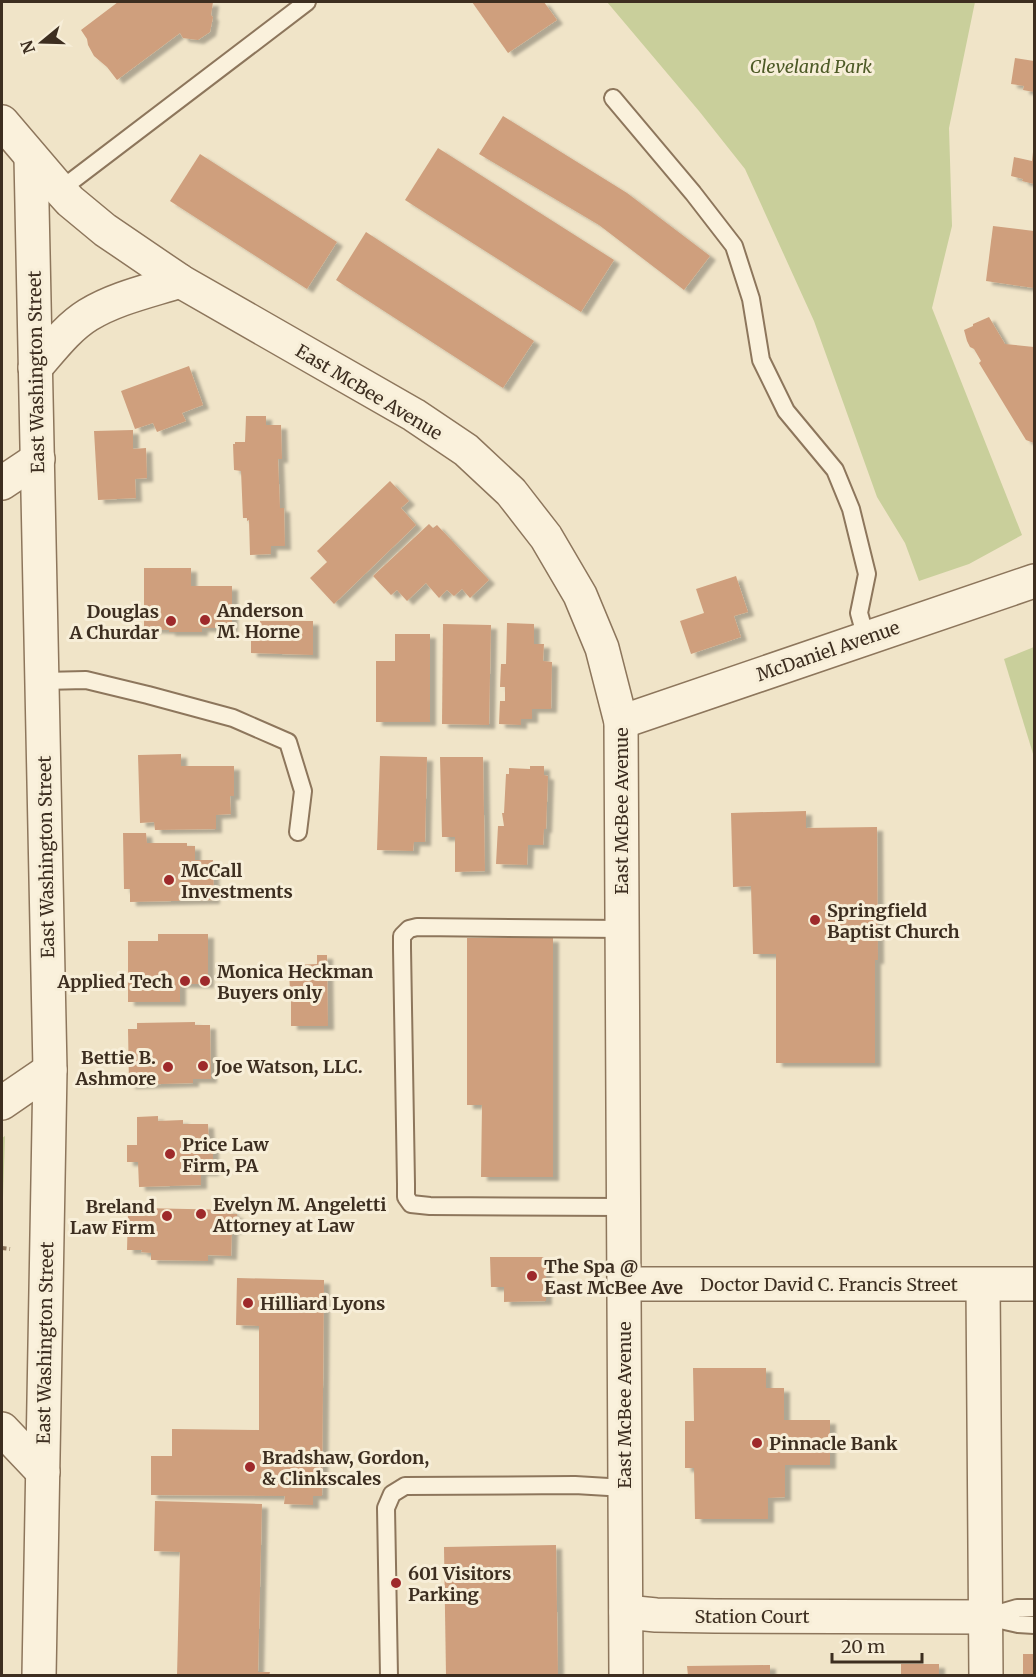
<svg xmlns="http://www.w3.org/2000/svg" width="1036" height="1677" font-family="Merriweather,serif">
<defs>
<filter id="shadow"><feDropShadow dx="6" dy="4" stdDeviation="1.5" flood-color="#0004"/></filter>
</defs>
<rect width="100%" height="100%" fill="#f0e4c8"/>
<g fill="#c9cf9b">
<polygon points="607,2 975,2 949,128 952,226 932,308 1022,535 969,564 919,581 905,543 877,497 814,321 745,169 699,111"/>
<polygon points="1034,647 1034,757 1004,659"/>
<polygon points="5,1136 2,1228 2,1138"/>
</g>
<g fill="#cf9f7d" filter="url(#shadow)">
<polygon points="118,2 213,2 211,15 213,17 210,32 198,40 183,38 180,33 117,80 107,67 94,56 88,45 87,39 81,30"/>
<polygon points="472,2 544,2 557,20 508,53"/>
<polygon points="1015,58 1034,61 1034,92 1023,90 1024,86 1011,84"/>
<polygon points="503,116 627,193 710,256 684,290 599,225 479,154"/>
<polygon points="438,148 614,260 581,312 405,200"/>
<polygon points="1033,152 1034,152 1034,184 1022,181 1023,179 1011,176 1014,157 1032,161"/>
<polygon points="200,154 337,242 307,289 170,201"/>
<polygon points="993,226 1034,231 1034,288 986,281"/>
<polygon points="366,232 534,341 503,388 336,280"/>
<polygon points="989,317 1005,344 1034,347 1034,443 1026,440 979,363 981,361 974,349 970,347 967,341 964,330 973,326 973,324"/>
<polygon points="189,366 203,405 182,413 186,421 157,432 153,423 135,429 121,391"/>
<polygon points="246,416 266,416 266,425 281,425 282,459 278,459 280,508 284,508 285,546 271,546 271,554 250,555 249,520 247,521 247,518 243,518 241,471 234,470 233,444 235,444 235,442 245,442"/>
<polygon points="133,430 133,449 146,448 147,478 135,479 136,498 98,500 94,431"/>
<polygon points="390,481 409,501 401,508 416,525 334,604 310,578 327,562 317,551"/>
<polygon points="429,524 433,528 437,525 489,580 470,598 462,589 454,596 447,590 439,598 426,583 407,601 397,590 391,595 373,576"/>
<polygon points="144,568 191,568 191,586 232,586 232,628 202,628 202,632 169,632 169,630 144,629"/>
<polygon points="736,576 748,612 734,616 741,637 691,654 680,621 704,613 696,589"/>
<polygon points="260,621 313,621 313,655 251,653 251,629 260,629"/>
<polygon points="507,623 534,624 534,644 544,644 543,661 552,662 551,709 532,709 532,719 521,719 521,725 499,724 500,701 505,701 505,687 500,687 501,664 506,664"/>
<polygon points="443,624 491,625 489,725 442,724"/>
<polygon points="395,634 430,634 430,722 376,722 376,661 395,661"/>
<polygon points="181,754 181,766 234,766 234,796 230,796 231,814 216,815 216,829 155,830 154,822 140,823 138,755"/>
<polygon points="380,756 427,757 425,842 414,842 413,851 377,850"/>
<polygon points="440,757 483,757 485,871 455,872 455,837 442,837"/>
<polygon points="530,766 544,766 544,775 548,776 546,829 544,829 543,845 528,845 527,865 496,864 498,826 504,826 502,813 504,813 506,774 509,774 509,768 530,769"/>
<polygon points="806,811 806,828 877,827 878,960 875,960 875,1063 776,1063 776,954 753,954 751,886 733,887 731,813"/>
<polygon points="123,833 146,833 147,843 187,843 187,846 195,846 195,860 213,860 214,900 130,902 130,889 124,889"/>
<polygon points="158,934 208,934 208,984 180,984 180,1002 128,1002 128,941 158,941"/>
<polygon points="467,938 553,938 553,1177 481,1177 482,1105 467,1105"/>
<polygon points="317,955 327,955 328,1026 291,1026 291,990 290,990 289,972 295,971 295,965 317,964"/>
<polygon points="195,1022 195,1025 210,1025 211,1079 193,1079 193,1083 129,1085 128,1029 137,1029 137,1023"/>
<polygon points="158,1116 158,1121 183,1120 183,1124 208,1124 209,1144 213,1144 213,1172 201,1172 201,1185 139,1187 138,1162 127,1162 127,1145 137,1145 137,1117"/>
<polygon points="142,1208 233,1210 232,1214 237,1214 237,1230 232,1230 231,1256 208,1255 208,1261 151,1260 151,1253 141,1252 142,1250 127,1250 128,1212 142,1213"/>
<polygon points="490,1257 546,1257 546,1301 504,1302 504,1287 491,1287"/>
<polygon points="237,1278 324,1280 322,1496 313,1496 313,1505 284,1504 285,1496 151,1495 151,1456 172,1456 172,1429 259,1430 259,1326 236,1325"/>
<polygon points="693,1368 766,1368 766,1388 784,1388 784,1420 830,1420 830,1465 785,1465 785,1497 768,1498 768,1519 695,1519 694,1468 685,1468 685,1421 694,1421"/>
<polygon points="155,1501 262,1504 258,1672 270,1672 269,1676 177,1676 180,1552 154,1551"/>
<polygon points="556,1545 558,1676 446,1676 444,1547"/>
<rect x="1023" y="1654" width="11" height="22"/>
<rect x="901" y="1664" width="38" height="12"/>
<polygon points="770,1665 770,1676 688,1676 687,1666"/>
</g>
<g fill="none" stroke-linecap="round" stroke-linejoin="round">
<defs>
<g id="service">
<polyline points="613,98 693,193 734,246 751,299 761,360 786,411 835,470 851,509 867,574 859,613 866,638"/>
<polyline points="60,190 307,2"/>
<polyline points="43,681 86,680 148,695 233,718 288,742 303,791 298,832"/>
<polyline points="622,929 417,927 409,929 402,936 402,948 406,1184 406,1197 411,1204 430,1206 623,1207"/>
<polyline points="986,1617 1017,1608 1034,1608"/>
<polyline points="987,1617 1018,1624 1034,1625"/>
<polyline points="389,1676 386,1508 392,1494 405,1486 575,1485 625,1488"/>
</g>
<g id="minor">
<path d="M35,368c16,-18 32,-40 53,-53 28,-17 61,-24 92,-34"/>
<polyline points="2,483 38,459"/>
<polyline points="2,1103 50,1070"/>
<polyline points="624,1284 1034,1284"/>
<polyline points="983,1285 986,1676"/>
<polyline points="2,1429 43,1472"/>
<polyline points="626,1612 656,1615 715,1616 986,1617"/>
</g>
<g id="tertiary">
<polyline points="2,122 60,190 70,201 105,230 180,281 414,415 466,450 511,492 546,537 580,595 602,648 621,722 626,1676"/>
<polyline points="31,157 50,1070 39,1676"/>
<polyline points="621,722 1034,581"/>
</g>
</defs>
<use href="#service" stroke="#8d765c" stroke-width="20"/>
<use href="#minor" stroke="#8d765c" stroke-width="36"/>
<use href="#tertiary" stroke="#8d765c" stroke-width="36"/>
<polyline stroke="#8d765c" stroke-width="4" stroke-dasharray="4.5 3" stroke-linecap="butt" points="2,1248 10,1249"/>
<use href="#service" stroke="#faf1dc" stroke-width="16"/>
<use href="#minor" stroke="#faf1dc" stroke-width="33"/>
<use href="#tertiary" stroke="#faf1dc" stroke-width="33"/>
</g>
<g fill="#9e2a2b" stroke="#f7eed8" stroke-width="2">
<circle cx="205" cy="620" r="6"/>
<circle cx="171" cy="621" r="6"/>
<circle cx="169" cy="880" r="6"/>
<circle cx="815" cy="920" r="6"/>
<circle cx="185" cy="981" r="6"/>
<circle cx="205" cy="981" r="6"/>
<circle cx="203" cy="1066" r="6"/>
<circle cx="168" cy="1067" r="6"/>
<circle cx="170" cy="1154" r="6"/>
<circle cx="201" cy="1214" r="6"/>
<circle cx="167" cy="1216" r="6"/>
<circle cx="532" cy="1276" r="6"/>
<circle cx="248" cy="1303" r="6"/>
<circle cx="757" cy="1443" r="6"/>
<circle cx="250" cy="1467" r="6"/>
<circle cx="396" cy="1583" r="6"/>
</g>
<g text-anchor="middle" dominant-baseline="central" stroke-width="6" stroke-linejoin="round" paint-order="stroke">
<g font-size="18" font-style="italic" fill="#4d5a26" stroke="#f7eed8">
<text x="811" y="66">Cleveland Park</text>
</g>
<g font-size="18" fill="#3d2e20" stroke="#f7eed8">
<text transform="translate(36 372) rotate(-91)">East Washington Street</text>
<text transform="translate(369 392) rotate(31)">East McBee Avenue</text>
<text transform="translate(828 651) rotate(-19)">McDaniel Avenue</text>
<text transform="translate(621 811) rotate(-90)">East McBee Avenue</text>
<text transform="translate(46 857) rotate(-91)">East Washington Street</text>
<text x="829" y="1284">Doctor David C. Francis Street</text>
<text transform="translate(45 1343) rotate(-89)">East Washington Street</text>
<text transform="translate(624 1405) rotate(-90)">East McBee Avenue</text>
<text x="752" y="1616">Station Court</text>
</g>
<g font-size="18" font-weight="bold" fill="#3d2e20" stroke="#f7eed8" text-anchor="start">
<text x="217" y="610">Anderson<tspan x="217" dy="21">M. Horne</tspan></text>
<text x="159" y="611" text-anchor="end">Douglas<tspan x="159" dy="21">A Churdar</tspan></text>
<text x="181" y="870">McCall<tspan x="181" dy="21">Investments</tspan></text>
<text x="827" y="910">Springfield<tspan x="827" dy="21">Baptist Church</tspan></text>
<text x="217" y="971">Monica Heckman<tspan x="217" dy="21">Buyers only</tspan></text>
<text x="173" y="981" text-anchor="end">Applied Tech</text>
<text x="156" y="1057" text-anchor="end">Bettie B.<tspan x="156" dy="21">Ashmore</tspan></text>
<text x="215" y="1066">Joe Watson, LLC.</text>
<text x="182" y="1144">Price Law<tspan x="182" dy="21">Firm, PA</tspan></text>
<text x="213" y="1204">Evelyn M. Angeletti<tspan x="213" dy="21">Attorney at Law</tspan></text>
<text x="155" y="1206" text-anchor="end">Breland<tspan x="155" dy="21">Law Firm</tspan></text>
<text x="544" y="1266">The Spa @<tspan x="544" dy="21">East McBee Ave</tspan></text>
<text x="260" y="1303">Hilliard Lyons</text>
<text x="769" y="1443">Pinnacle Bank</text>
<text x="262" y="1457">Bradshaw, Gordon,<tspan x="262" dy="21">&amp; Clinkscales</tspan></text>
<text x="408" y="1573">601 Visitors<tspan x="408" dy="21">Parking</tspan></text>
</g>
</g>
<rect width="1036" height="1677" fill="none" stroke="#3d2e20" stroke-width="6"/>
<g transform="translate(42 42) rotate(251)" stroke="#f7eed8" stroke-width="4.5" paint-order="stroke">
<path d="M0-4.5L10 22L0 15L-10 22Z" fill="#3d2e20"/>
<text y="-9" font-size="16" font-weight="bold" text-anchor="middle" fill="#3d2e20">N</text>
</g>
<path d="M832 1653v9h90v-9" fill="none" stroke="#3d2e20" stroke-width="3"/>
<text x="841" y="1653" font-size="18" fill="#3d2e20" stroke="#f7eed8" stroke-width="4.5" paint-order="stroke">20 m</text>
</svg>
